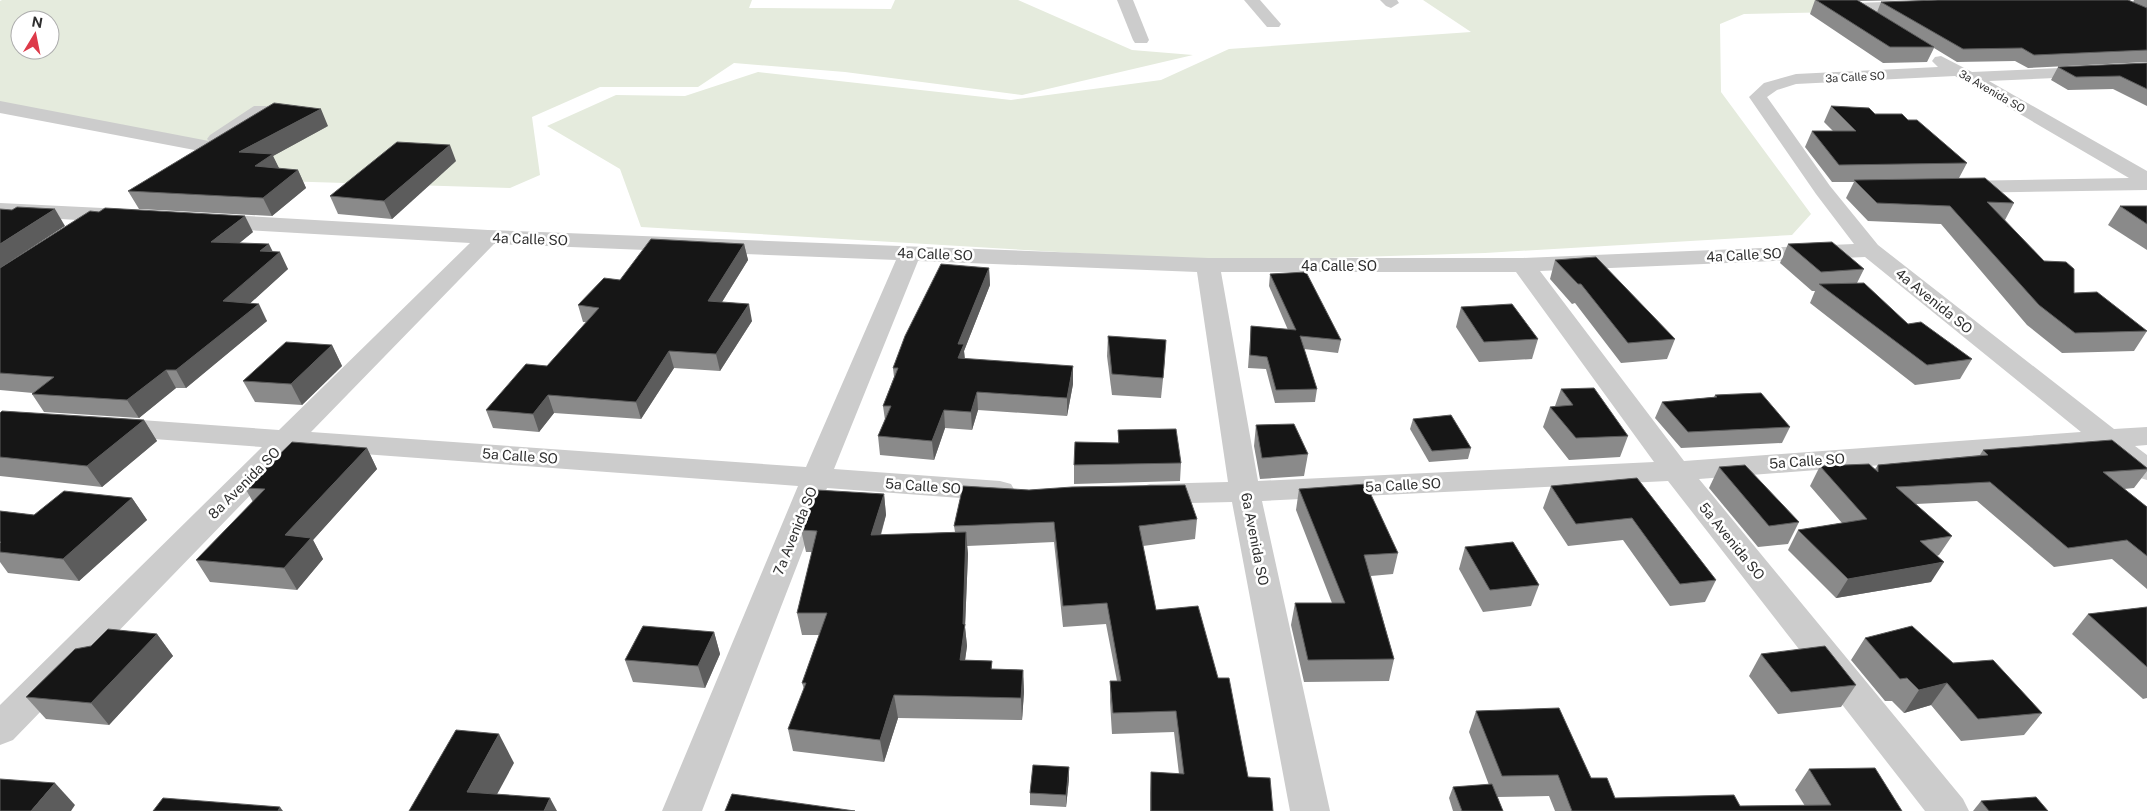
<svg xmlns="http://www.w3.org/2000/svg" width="2147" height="811" font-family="'Public Sans',sans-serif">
<rect width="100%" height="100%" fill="#fff"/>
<g fill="#e5ebdd" fill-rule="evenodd">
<path d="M752,0l-3,8 142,1 4,-9h123l114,50 61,5 -171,40 -177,-23 -111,-9 -36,24h-98l-68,30 8,58 -30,13 -361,-11 92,-29 -241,-46v-101l2,-1zM20,20h30v30h-30z"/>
<polygon points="1423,0 1823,0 1842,12 1744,14 1720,24 1721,92 1811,214 1792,235 1485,253 1171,263 1142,257 641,227 620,169 547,126 616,95 685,96 758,72 1011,100 1161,80 1229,49 1471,32"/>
</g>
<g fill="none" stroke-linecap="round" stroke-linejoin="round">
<g fill="#ccc" fill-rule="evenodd">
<polygon points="1117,0 1133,0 1149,40 1147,43 1135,43 1133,40"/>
<polygon points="1244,0 1260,0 1281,24 1279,27 1267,27"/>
<polygon points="1380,0 1397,0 1399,3 1391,8 1386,6"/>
<polygon points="1917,1 1922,3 1925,6 1922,9 1853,13 1845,8 1853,3"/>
<path d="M1941,56l31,16 175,-8v10l-158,7 158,90v19l-188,3 -7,-2 -3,-4 3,-4 7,-2 170,-3 -174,-102 -159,8 -19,6 -10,7 63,89 48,59 236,184 33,-2v18l-12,1 12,9v25l-10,-3 -36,-29 -402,31 264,320 6,12h-44l-257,-330 -406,20 68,310h-40l-58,-309 -82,2 -11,-3 -4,-7 4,-7 11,-3 78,-2 -31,-210 -279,-11 -84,208 166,12 11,3 4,7 -4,7 -11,3 -173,-13 -125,323h-40l136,-325 -503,-37 -282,291 -13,5v-40l262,-258 -149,-11 -10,-3 -4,-6 4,-6 10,-3 166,12 191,-187 -259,-15 -8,-2 -3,-5 3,-5 8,-2 277,16 720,28h315l331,-14 -38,-50 -67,-97 15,-14 32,-9 142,-7 -6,-6 3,-4zM494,244l402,16 -90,207 -495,-35zM1865,257l216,175 -397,29 -144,-190zM1221,272h295l138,190 -396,19z"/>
<polygon points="0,101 209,141 207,139 210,135 254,106 268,106 270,110 224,143 213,144 215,146 212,150 205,152 0,113"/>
<polygon points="0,203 123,209 131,211 134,216 131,221 123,223 0,215"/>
</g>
</g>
<g fill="#8a8a8a">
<polygon points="1815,0 1857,0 1877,12 1881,2 2133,2 2134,0 2147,0 2147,62 2028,68 2015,61 1957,62 1934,48 1927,62 1883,63 1810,14"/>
<polygon points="1858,0 1907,0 1859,1"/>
<polygon points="2147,63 2147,106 2113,89 2068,90 2051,80 2058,67"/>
<polygon points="1831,106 1908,120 1967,163 1959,178 2014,203 2005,220 2074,293 2147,331 2134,351 2062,353 2027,325 1941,224 1868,221 1846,198 1854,182 1832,182 1805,147 1812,131 1833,131 1824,122"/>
<polygon points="328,126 273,156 279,169 298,170 306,188 272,216 139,209 128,191"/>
<polygon points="456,161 392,219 338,214 330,196"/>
<polygon points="2120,206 2147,206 2147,250 2108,225"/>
<polygon points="253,232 239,243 273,252 288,269 250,303 267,321 186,388 176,388 139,418 44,412 32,394 33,393 0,390 0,268"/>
<polygon points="744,244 748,260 722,302 752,321 720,371 674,368 641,419 554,413 539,432 493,428 486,410 547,366 586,322 583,322 578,305 620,280"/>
<polygon points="1788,244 1864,269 1857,283 1908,324 1972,359 1960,379 1915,385 1810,303 1815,291 1812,291 1780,263"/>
<polygon points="1555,260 1675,339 1667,359 1621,363 1575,303 1572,304 1550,279"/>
<polygon points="989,268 990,285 964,351 965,359 1073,384 1067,416 978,410 972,430 945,428 934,460 880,455 878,436 885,420 883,406 894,377 893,368"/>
<polygon points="1270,274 1341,340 1338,353 1304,349 1317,389 1315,402 1275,403 1266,369 1248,368 1251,326 1288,330 1269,286"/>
<polygon points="1461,307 1538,339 1532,359 1479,362 1456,327"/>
<polygon points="1108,336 1165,360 1161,398 1112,395 1107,356"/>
<polygon points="332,345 342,366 302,405 255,402 243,381"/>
<polygon points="1561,389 1628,436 1620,457 1569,460 1543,427 1550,407 1555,406"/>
<polygon points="1715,395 1790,427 1782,443 1681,448 1655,418 1662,402 1714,397"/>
<polygon points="0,413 144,420 157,441 102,487 0,476"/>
<polygon points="1413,419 1471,448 1468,459 1429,462 1410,429"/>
<polygon points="1256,425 1308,454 1304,476 1260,479 1254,446"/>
<polygon points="1118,430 1181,463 1180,481 1074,484 1074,465 1118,443"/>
<polygon points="367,448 377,469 313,540 323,559 297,590 210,582 196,560 253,502 245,488"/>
<polygon points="1983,450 2147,468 2147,471 2134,488 2124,489 2147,507 2147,589 2112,559 2054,567 1977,501 1916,504 1952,536 1939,555 1937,556 1931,582 1836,598 1788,550 1798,530 1842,523 1810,486 1820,466 1875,469 1878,465 1980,455"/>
<polygon points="1719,467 1799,522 1788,544 1758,547 1709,488"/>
<polygon points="1637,478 1716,580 1705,602 1670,606 1623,540 1568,546 1543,508 1551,486"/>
<polygon points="963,486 1197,519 1195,539 1143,546 1156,610 1218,678 1248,777 1273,811 1150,811 1150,793 1151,772 1179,774 1174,732 1112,734 1110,702 1110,681 1117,681 1106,624 1063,627 1054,542 967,546 968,554 965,627 967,646 965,660 992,661 992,669 1023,670 1024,692 1022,720 898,718 884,762 793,751 788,729 804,689 802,683 819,635 802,635 797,613 812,552 806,552 801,530 884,494 886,515 881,535 955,532 954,526"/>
<polygon points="1299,489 1398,553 1393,574 1371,576 1394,659 1389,681 1304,682 1291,625 1295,603 1332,603 1296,510"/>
<polygon points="132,498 147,520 79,581 8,573 0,562 0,511 34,515"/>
<polygon points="1465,547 1539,585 1531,606 1483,612 1459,569"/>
<polygon points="2147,607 2147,698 2143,699 2072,634 2088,614"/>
<polygon points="714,632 720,654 705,688 633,682 625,660"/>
<polygon points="157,634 173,656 109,725 46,719 26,697"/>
<polygon points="1865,638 1953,663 2042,713 2024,735 1961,741 1931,705 1904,713 1892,701 1885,701 1851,660"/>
<polygon points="1761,654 1856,685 1841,707 1778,714 1749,676"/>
<polygon points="1476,711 1591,778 1615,798 1740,806 1805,806 1795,790 1809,769 1902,811 1555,811 1549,796 1497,797 1503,811 1453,811 1449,798 1453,787 1489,785 1469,732"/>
<polygon points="1069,779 1066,807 1030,805 1030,793"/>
<polygon points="1981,801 2048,811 1973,811"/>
</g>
<g fill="#5c5c5c">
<polygon points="321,109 328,126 273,156 281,172 263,184 239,152"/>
<polygon points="450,145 456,161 392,219 384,201"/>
<polygon points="298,170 306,188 272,216 263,198"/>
<polygon points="55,209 65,226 0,268 0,244"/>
<polygon points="245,216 253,232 220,259 211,242"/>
<polygon points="269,244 275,256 280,252 288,269 233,319 223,301 260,251"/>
<polygon points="744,244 748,260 712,318 708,301"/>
<polygon points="989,268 990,285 964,351 965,362 958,358 958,344"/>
<polygon points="259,304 267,321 186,388 176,370"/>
<polygon points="749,304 752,321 720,371 716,354"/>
<polygon points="332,345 342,366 302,405 291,384"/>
<polygon points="669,351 674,368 641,419 636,402"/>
<polygon points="1073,366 1073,384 1067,416 1067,398"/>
<polygon points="166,370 176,388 139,418 127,400"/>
<polygon points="977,392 978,410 972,430 971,412"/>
<polygon points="548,395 554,413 539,432 533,414"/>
<polygon points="944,410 945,428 934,460 932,441"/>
<polygon points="144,420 157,441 102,487 87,466"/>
<polygon points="367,448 377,469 313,540 323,559 297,590 284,568 285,535"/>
<polygon points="884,494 886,515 874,557 871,535"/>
<polygon points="132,498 147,520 79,581 63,559"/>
<polygon points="966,532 968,554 965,627 967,646 962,682 960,660 963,624"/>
<polygon points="1944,562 1931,582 1836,598 1848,579"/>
<polygon points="714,632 720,654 705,688 698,666"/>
<polygon points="157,634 173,656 109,725 91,703"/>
<polygon points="1023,670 1024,692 1022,720 1021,698"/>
<polygon points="1947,683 1931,705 1904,713 1919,690"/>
<polygon points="894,695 898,718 884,762 880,740"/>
<polygon points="499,734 514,763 488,811 467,792"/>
<polygon points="1069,767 1069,779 1066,807 1066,795"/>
<polygon points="55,783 75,805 71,811 31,811"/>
<polygon points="550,798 557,811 544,811"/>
<polygon points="280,807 283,811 278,811"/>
</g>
<g fill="#161616" stroke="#5c5c5c">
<polygon points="1816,0 1857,0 1934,47 1890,47"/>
<polygon points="1938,0 2128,0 2147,8 2147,50 2034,55 2022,48 1963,49 1881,2"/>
<polygon points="2147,63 2147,89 2120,76 2076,77 2058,67"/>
<polygon points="274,103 321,109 239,152 273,154 255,166 298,170 263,198 128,191"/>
<polygon points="1831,106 1869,108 1875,114 1902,114 1908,120 1917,120 1967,163 1839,165 1812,131 1856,131"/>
<polygon points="397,142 450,145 384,201 330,196"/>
<polygon points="1985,178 2014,203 1987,202 2044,261 2066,262 2074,269 2074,293 2097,292 2147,331 2075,333 2039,305 1950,206 1877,203 1854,180"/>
<polygon points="2120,206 2147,206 2147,224"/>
<polygon points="17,207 55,209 0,244 0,209 12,210"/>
<polygon points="105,208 245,216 211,242 269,244 260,251 280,252 223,301 259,304 176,370 166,370 127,400 32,394 54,377 0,373 0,268 90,211 99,212"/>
<polygon points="651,239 744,244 708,301 749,304 716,354 669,351 636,402 548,395 533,414 486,410 526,364 547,366 599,308 578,305 604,278 620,280"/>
<polygon points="1832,242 1864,269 1821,272 1788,244"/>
<polygon points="1596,257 1675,339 1628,343 1581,284 1578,284 1555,260"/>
<polygon points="941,264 989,268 958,344 964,344 958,358 1073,366 1067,398 977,392 971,412 944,410 932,441 878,436 891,406 883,406 898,368 893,368 905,336"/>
<polygon points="1306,272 1341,340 1300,336 1317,389 1276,390 1267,357 1250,355 1251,326 1296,330 1270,274"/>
<polygon points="1864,283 1908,324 1921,322 1972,359 1927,365 1819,284"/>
<polygon points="1512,304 1538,339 1484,342 1461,307"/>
<polygon points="1108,336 1166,340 1163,378 1112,374"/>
<polygon points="286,342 332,345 291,384 243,381"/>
<polygon points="1594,388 1628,436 1576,438 1550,407 1573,405 1561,389"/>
<polygon points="1761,393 1790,427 1688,432 1662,402 1717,397 1715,395"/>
<polygon points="2,411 144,420 87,466 0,457 0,413"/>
<polygon points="1451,415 1471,448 1432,451 1413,419"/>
<polygon points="1294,424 1308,454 1262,458 1256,425"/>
<polygon points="1176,429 1181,463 1074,465 1075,442 1119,443 1118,430"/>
<polygon points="2112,440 2147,468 2147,469 2103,472 2147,507 2147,556 2127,540 2068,548 1990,482 1896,487 1952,536 1920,541 1944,562 1848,579 1798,530 1867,519 1820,466 1869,464 1878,472 1878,465 1988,455 1983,450"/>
<polygon points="292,442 367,448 285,535 311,538 284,568 196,560 265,489 245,488"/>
<polygon points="1745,465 1799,522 1769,526 1719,467"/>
<polygon points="1637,478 1716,580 1680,584 1632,518 1576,524 1551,486"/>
<polygon points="1366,484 1398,553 1364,555 1394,659 1308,660 1295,603 1345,603 1299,489"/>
<polygon points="1185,485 1197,519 1139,526 1156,610 1198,606 1218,678 1229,678 1248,777 1270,778 1273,811 1151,811 1151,772 1184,774 1176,711 1113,713 1110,681 1121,681 1107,603 1063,606 1054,522 954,526 963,486 1029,490 1072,487"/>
<polygon points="817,490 884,494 871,535 966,532 963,624 965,624 960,660 992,661 991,669 1023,670 1021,698 894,695 880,740 788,729 806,683 802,683 827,613 797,613 817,531 801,530"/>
<polygon points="64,491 132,498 63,559 0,552 0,543 1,542 0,542 0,511 34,515"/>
<polygon points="1513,542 1539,585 1490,590 1465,547"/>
<polygon points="2147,607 2147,667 2088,614"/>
<polygon points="643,626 714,632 698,666 625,660"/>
<polygon points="1912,626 1953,663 1993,660 2042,713 1978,719 1947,683 1919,690 1907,678 1900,679 1865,638"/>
<polygon points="108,629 157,634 91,703 26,697 75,649 91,646"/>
<polygon points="1825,646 1856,685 1791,692 1761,654"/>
<polygon points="1559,708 1591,778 1607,778 1615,798 1734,795 1740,806 1831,805 1809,769 1875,768 1902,811 1572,811 1558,775 1502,776 1476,711"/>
<polygon points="456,730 499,734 467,792 550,798 544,811 409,811"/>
<polygon points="1033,765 1069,767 1066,795 1030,793"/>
<polygon points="0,779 55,783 31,811 0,811"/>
<polygon points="1492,784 1503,811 1462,811 1453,787"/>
<polygon points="732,794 855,811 725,811"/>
<polygon points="2036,797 2048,811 1989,811 1981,801"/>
<polygon points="163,798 280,807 278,811 153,811"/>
</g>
<g text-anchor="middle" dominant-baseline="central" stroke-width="5" stroke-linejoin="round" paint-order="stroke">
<g font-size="11" fill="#2f2f2f" stroke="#fff">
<text transform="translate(1855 77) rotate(-3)">3a Calle SO</text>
<text transform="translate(1992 91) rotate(30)">3a Avenida SO</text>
</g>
<g font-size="14" fill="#2f2f2f" stroke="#fff">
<text transform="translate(530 239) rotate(2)">4a Calle SO</text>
<text transform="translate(935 254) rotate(2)">4a Calle SO</text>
<text transform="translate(1744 255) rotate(-3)">4a Calle SO</text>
<text x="1339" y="266">4a Calle SO</text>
<text transform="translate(1934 301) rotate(39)">4a Avenida SO</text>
<text transform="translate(520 456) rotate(4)">5a Calle SO</text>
<text transform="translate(1807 461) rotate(-4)">5a Calle SO</text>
<text transform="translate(244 483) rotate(-45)">8a Avenida SO</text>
<text transform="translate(1403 485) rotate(-3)">5a Calle SO</text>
<text transform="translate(923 486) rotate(4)">5a Calle SO</text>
<text transform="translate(795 531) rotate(-68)">7a Avenida SO</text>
<text transform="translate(1255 539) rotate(79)">6a Avenida SO</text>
<text transform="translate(1732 541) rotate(51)">5a Avenida SO</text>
</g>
</g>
<g transform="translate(35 35) rotate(10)"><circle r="24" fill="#ffffff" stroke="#acacac"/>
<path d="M0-4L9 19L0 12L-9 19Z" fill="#dd3a49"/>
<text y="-8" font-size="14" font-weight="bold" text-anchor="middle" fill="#2f2f2f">N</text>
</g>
</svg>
